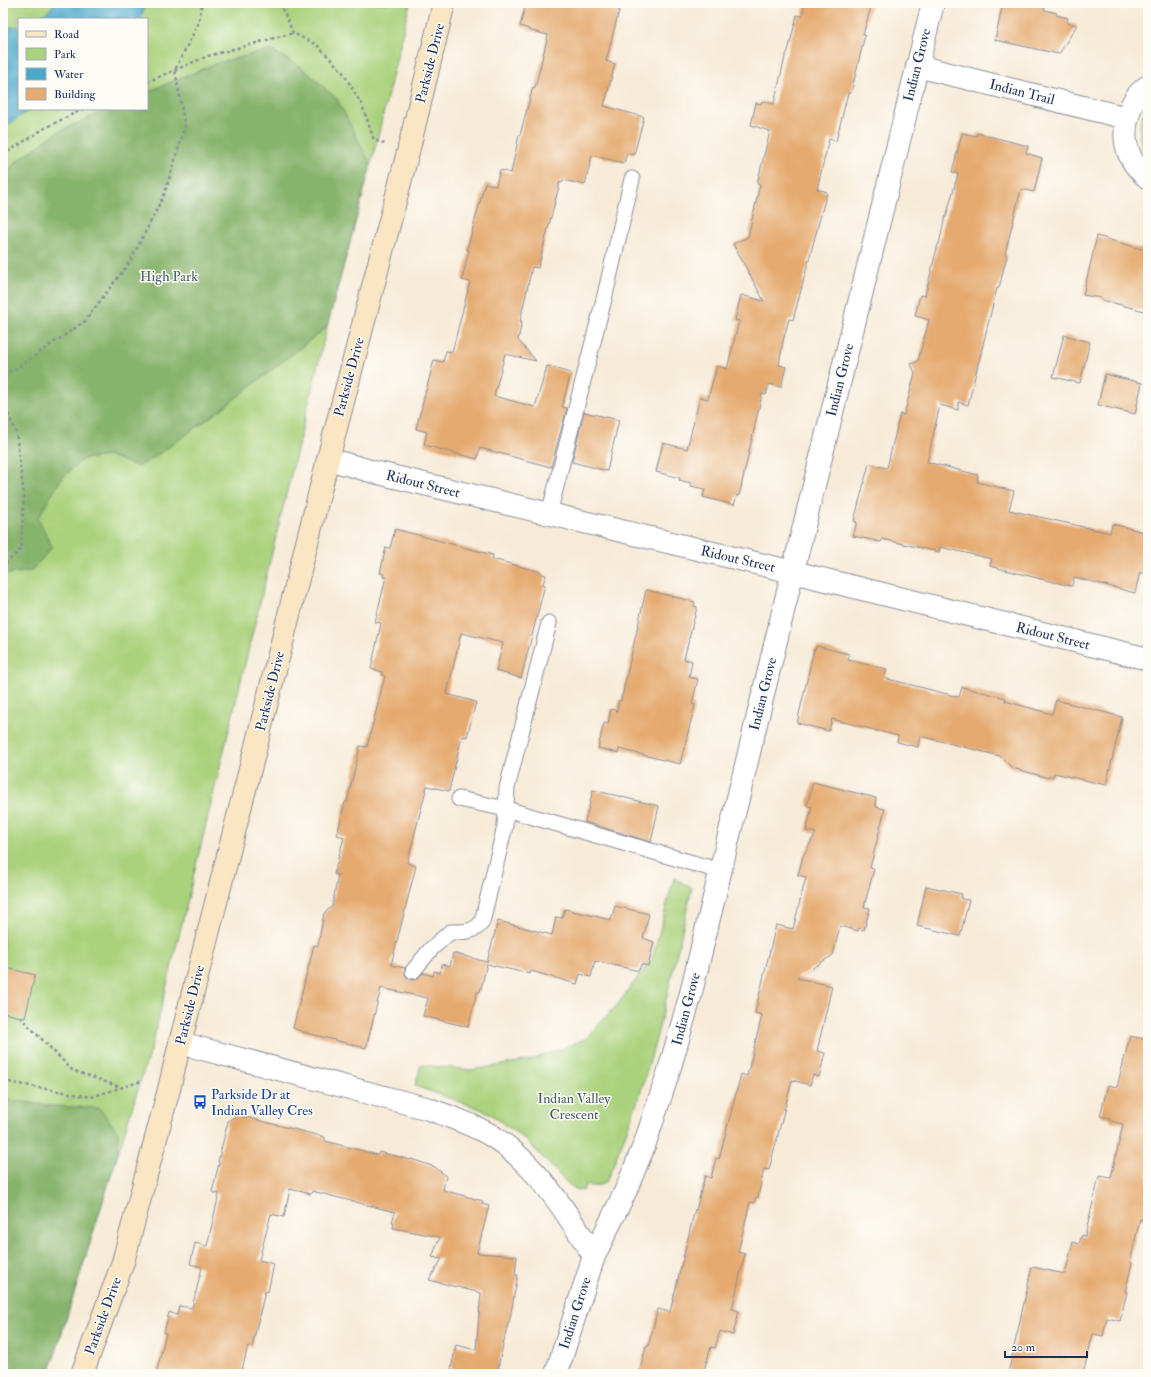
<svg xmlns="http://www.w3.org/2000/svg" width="1151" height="1377" font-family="'IM FELL Double Pica',serif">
<rect width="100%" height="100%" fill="#fdfcf7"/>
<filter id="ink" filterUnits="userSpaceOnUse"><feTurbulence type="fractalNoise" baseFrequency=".025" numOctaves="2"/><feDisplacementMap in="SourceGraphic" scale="8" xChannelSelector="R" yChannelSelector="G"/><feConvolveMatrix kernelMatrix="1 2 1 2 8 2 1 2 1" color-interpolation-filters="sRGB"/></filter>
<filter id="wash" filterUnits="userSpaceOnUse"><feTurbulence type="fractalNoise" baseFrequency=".012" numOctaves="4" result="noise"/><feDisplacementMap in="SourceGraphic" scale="16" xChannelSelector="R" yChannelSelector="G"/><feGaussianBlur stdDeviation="0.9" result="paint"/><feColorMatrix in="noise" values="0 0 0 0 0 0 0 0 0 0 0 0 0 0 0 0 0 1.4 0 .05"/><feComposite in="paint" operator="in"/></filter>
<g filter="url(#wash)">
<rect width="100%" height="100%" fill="#f7ebd8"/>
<g fill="#aad27d" stroke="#62806e" fill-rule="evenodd">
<path d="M3,3h407l-39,162 -44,162 -173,711 -105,336h-46zM19,19h128v90h-128z"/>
<path d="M1148,106v52c-11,-14 -11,-38 0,-52z"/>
<path d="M674,878l18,10c-15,63 -28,127 -47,190 -10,34 -24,67 -37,100 -6,9 -13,9 -23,7l-2,6 -8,-2 -7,-5 -42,-44 -40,-29 -71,-25 6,-21 50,5 61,-10 53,-21 33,-35 34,-45z"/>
</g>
<g fill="#87b46c" stroke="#517265">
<polygon points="270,50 301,67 337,99 371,165 327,327 219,411 162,452 138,467 110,456 83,459 61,479 38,518 52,547 31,571 3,575 3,178 16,162 56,133 108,109 147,109 147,92 217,63"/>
<polygon points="3,1099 53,1106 99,1108 118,1132 118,1153 49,1374 3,1374"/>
</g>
<g fill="#4ba8c9" stroke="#336c94">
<polygon points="55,3 147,3 140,19 35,19 48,11"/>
<polygon points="19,26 19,109 31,109 3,128 3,28"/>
</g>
<g id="blocks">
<g fill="#e5aa70">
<polygon points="526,3 621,3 606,61 615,64 604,106 644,117 634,155 627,153 624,163 592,155 585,185 563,180 562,183 560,182 538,268 532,267 520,321 522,321 518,340 536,361 505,354 494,396 535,407 547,366 571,373 562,407 567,408 551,467 480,448 477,459 424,445 427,432 416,429 434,360 443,362 446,351 452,352 470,282 462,280 469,250 467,250 485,183 496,186 500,170 511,173 519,135 520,135 533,87 535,88 548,35 528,30 529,29 520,26"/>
<polygon points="805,3 872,3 863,35 865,35 851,93 848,93 836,141 829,139 817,189 827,192 793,320 789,319 783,341 779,365 786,367 781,387 769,384 766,395 762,394 739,496 737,495 734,505 703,497 705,489 691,486 691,483 679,480 680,478 656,472 663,443 687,449 700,397 708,399 717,366 727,369 739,321 735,320 741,295 764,301 733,244 748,237 760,185 757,184 770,131 751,125 756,103 761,104 762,101 774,104 785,57 788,51 797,15 802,16"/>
<polygon points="1003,3 1045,3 1044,10 1057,13 1056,15 1068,18 1067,23 1077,25 1059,54 995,40"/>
<polygon points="962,133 976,136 977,133 1028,146 1026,153 1042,158 1034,192 1021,189 1005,254 1007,255 999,288 997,288 968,405 958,402 958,410 940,405 927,462 978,475 977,482 1014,491 1009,510 1110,533 1112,524 1148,533 1148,575 1140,572 1135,593 1074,577 1072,586 1049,581 990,566 992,559 940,547 939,552 882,539 881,542 853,536 857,522 854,521 869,464 887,468 900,414 904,415 915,373 911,364 918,361 929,320 915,316 920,295 925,296 938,244 939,244 945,217 946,217 958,174 952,172"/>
<polygon points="1097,236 1148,251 1148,312 1102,300 1101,298 1083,295"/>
<polygon points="1064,335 1090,342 1080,383 1053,377"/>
<polygon points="1105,374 1142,383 1135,414 1098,405"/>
<polygon points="584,412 619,420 607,471 572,462"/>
<polygon points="395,529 493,555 492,559 541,572 541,574 546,575 543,584 545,585 521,678 496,671 503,643 461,633 447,694 476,702 467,737 462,736 449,791 427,786 407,863 416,866 391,965 405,968 405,975 408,978 412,980 417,979 423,973 433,976 434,971 440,973 442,964 450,966 453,953 487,962 498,921 552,935 556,917 562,918 565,909 611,920 615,906 649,914 643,938 654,942 648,966 641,964 639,970 635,970 595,961 591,977 580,974 577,984 531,971 530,974 487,964 480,992 477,992 468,1027 423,1016 428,998 381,988 366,1048 303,1032 293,1028 314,945 318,946 324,913 332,907 338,875 334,874 344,837 337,835 345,802 347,802 360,746 367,747 385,676 382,675 382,672 371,669 381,623 375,622 386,577 383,577 384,574 380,573 386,547 390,548"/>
<polygon points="646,590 695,602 694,606 697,607 684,659 692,661 689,677 698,679 692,704 695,705 680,764 619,749 618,753 598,748 604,723 608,724 611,709 617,711 619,700 621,701"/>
<polygon points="816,646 849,654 848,660 887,669 884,678 959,697 962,687 1006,698 1005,701 1052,714 1056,700 1122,717 1106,785 1054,773 1053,777 1049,776 1049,778 1012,768 1000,756 920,736 918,747 897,742 898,736 832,719 829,731 797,723 814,649 816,649"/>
<polygon points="813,782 876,798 875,804 876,804 876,807 885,809 870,868 874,869 864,907 870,908 864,930 859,928 858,931 840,926 833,955 797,978 832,986 817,1051 825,1053 819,1077 813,1075 810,1085 792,1080 769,1170 764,1169 758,1197 756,1197 754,1203 750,1202 738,1252 745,1254 732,1309 739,1311 733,1335 720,1331 715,1348 711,1347 703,1374 639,1374 646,1346 648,1347 658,1309 670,1312 695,1209 696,1210 705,1176 711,1178 716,1158 719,1159 741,1074 747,1076 762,1015 755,1013 776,925 793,929 806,877 798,875 803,856 816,833 806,831 812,807 807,806"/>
<polygon points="593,790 659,806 651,842 585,822"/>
<polygon points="926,886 962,894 961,899 969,900 960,936 917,926"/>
<polygon points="3,967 35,975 25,1018 3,1013"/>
<polygon points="1130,1036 1148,1040 1148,1221 1140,1219 1130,1262 1132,1263 1125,1292 1127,1292 1120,1321 1107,1318 1103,1336 1093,1334 1083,1374 1008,1374 1032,1267 1065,1274 1073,1242 1079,1244 1082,1235 1085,1236 1099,1176 1111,1178 1123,1124 1110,1121 1110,1118 1100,1116 1108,1085 1117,1087"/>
<polygon points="237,1115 325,1137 325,1141 378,1155 379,1152 411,1160 411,1159 435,1167 446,1176 443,1190 483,1201 482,1204 489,1206 477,1253 517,1256 515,1275 518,1275 509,1323 508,1323 497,1372 492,1371 491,1374 450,1374 456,1345 476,1350 481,1293 429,1280 442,1259 432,1257 440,1237 393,1228 394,1222 392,1222 395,1212 312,1191 311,1194 290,1189 284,1217 271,1214 259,1260 274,1264 268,1292 265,1291 252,1347 248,1346 241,1374 156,1374 166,1333 164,1333 169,1312 177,1315 179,1306 192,1308 202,1267 190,1264 195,1243 207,1246 219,1194 212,1192 219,1163 218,1162 228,1121"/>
</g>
</g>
</g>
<g filter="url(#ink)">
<use href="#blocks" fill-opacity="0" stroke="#898d9b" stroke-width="1"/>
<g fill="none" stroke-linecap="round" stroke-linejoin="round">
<defs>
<g id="lane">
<polyline points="549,514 605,295 632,179"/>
<polyline points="459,799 506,809 720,871"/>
<path d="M413,971l18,-22 19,-17c13,0 24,1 32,-10l23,-96 2,-38 42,-165"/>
</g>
<g id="street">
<polyline points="917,66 1127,118"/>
<path d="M1148,86c-21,14 -28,48 -18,70 4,9 11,16 18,22"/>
<polyline points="328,459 374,472 793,572 1148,659"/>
<path d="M180,1043l249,66c21,8 44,15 63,27 46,29 74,76 102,120"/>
<polyline points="556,1374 594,1256 626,1190 645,1143 668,1074 690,997 788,591 933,3"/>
</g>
<polyline id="secondary" points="82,1374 123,1262 169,1089 180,1043 255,750 328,459 408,152 444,3"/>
</defs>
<use href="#lane" stroke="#898d9b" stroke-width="17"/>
<use href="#street" stroke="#898d9b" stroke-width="24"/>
<use href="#secondary" stroke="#898d9b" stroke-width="24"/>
<g stroke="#898d9b" stroke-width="2.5" stroke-dasharray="3 3" stroke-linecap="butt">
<polyline points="280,3 293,33 317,45 342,71 362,105 374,140 385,144"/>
<polyline points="147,82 208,56 293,33"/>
<polyline points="3,155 45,128 83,109"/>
<polyline points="3,374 14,370 85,321 131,260 164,195 185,127 175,70 198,24 202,3"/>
<polyline points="3,403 16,432 24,496 21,549 3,566"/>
<polyline points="20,1017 72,1070 120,1087"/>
<polyline points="3,1081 91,1097 142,1081"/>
</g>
<use href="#lane" stroke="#fff" stroke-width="15"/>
<use href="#street" stroke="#fff" stroke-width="22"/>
<use href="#secondary" stroke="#fbe6c4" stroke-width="22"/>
</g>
</g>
<defs>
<symbol id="bus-bare" viewBox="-9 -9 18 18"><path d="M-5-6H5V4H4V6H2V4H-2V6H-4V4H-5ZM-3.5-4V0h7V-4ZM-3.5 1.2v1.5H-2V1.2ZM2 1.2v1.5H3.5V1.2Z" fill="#1a4fb4" stroke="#fdfcf7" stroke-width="2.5" paint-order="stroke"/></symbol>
</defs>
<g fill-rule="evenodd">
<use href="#bus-bare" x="190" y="1092" width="20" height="20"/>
</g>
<g text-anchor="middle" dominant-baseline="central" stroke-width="3" stroke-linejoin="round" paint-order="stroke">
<g font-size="14" fill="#1b2f5e" stroke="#fdfcf7">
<text transform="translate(430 63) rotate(-76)">Parkside Drive</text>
<text transform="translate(917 65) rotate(-76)">Indian Grove</text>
<text transform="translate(1022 92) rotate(14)">Indian Trail</text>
<text transform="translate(349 377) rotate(-75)">Parkside Drive</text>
<text transform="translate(840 380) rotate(-76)">Indian Grove</text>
<text transform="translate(423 484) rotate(14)">Ridout Street</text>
<text transform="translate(738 559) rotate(13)">Ridout Street</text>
<text transform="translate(1053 636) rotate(14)">Ridout Street</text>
<text transform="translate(270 691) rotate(-76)">Parkside Drive</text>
<text transform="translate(763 694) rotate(-76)">Indian Grove</text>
<text transform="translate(190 1005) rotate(-76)">Parkside Drive</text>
<text transform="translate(686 1009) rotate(-75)">Indian Grove</text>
<text transform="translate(575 1313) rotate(-72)">Indian Grove</text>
<text transform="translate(103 1316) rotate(-70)">Parkside Drive</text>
</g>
<g font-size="14" fill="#466067" stroke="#fdfcf7">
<text x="169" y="276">High Park</text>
<text x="574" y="1098">Indian Valley<tspan x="574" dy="16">Crescent</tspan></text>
</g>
<g font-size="14" fill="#164399" stroke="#fdfcf7" text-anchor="start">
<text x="211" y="1094">Parkside Dr at<tspan x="211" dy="16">Indian Valley Cres</tspan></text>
</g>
</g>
<rect width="1151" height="1377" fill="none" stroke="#fdfcf7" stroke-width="16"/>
<rect x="18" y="18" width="130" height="92" fill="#fdfcf7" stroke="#a3aaba"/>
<rect x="26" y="31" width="20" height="6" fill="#fbe6c4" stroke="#a3aaba"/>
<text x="54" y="38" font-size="12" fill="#1b2f5e">Road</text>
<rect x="26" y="48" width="20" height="12" fill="#aad27d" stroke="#a3aaba"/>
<text x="54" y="58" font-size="12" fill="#1b2f5e">Park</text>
<rect x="26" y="68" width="20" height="12" fill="#4ba8c9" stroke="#a3aaba"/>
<text x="54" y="78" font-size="12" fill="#1b2f5e">Water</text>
<rect x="26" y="88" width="20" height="12" fill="#e5aa70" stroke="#a3aaba"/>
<text x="54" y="98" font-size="12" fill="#1b2f5e">Building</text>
<path d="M1005 1351v6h82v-6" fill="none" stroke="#1b2f5e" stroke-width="2"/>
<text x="1011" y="1351" font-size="12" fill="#1b2f5e" stroke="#fdfcf7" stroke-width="3" paint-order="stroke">20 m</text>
</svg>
